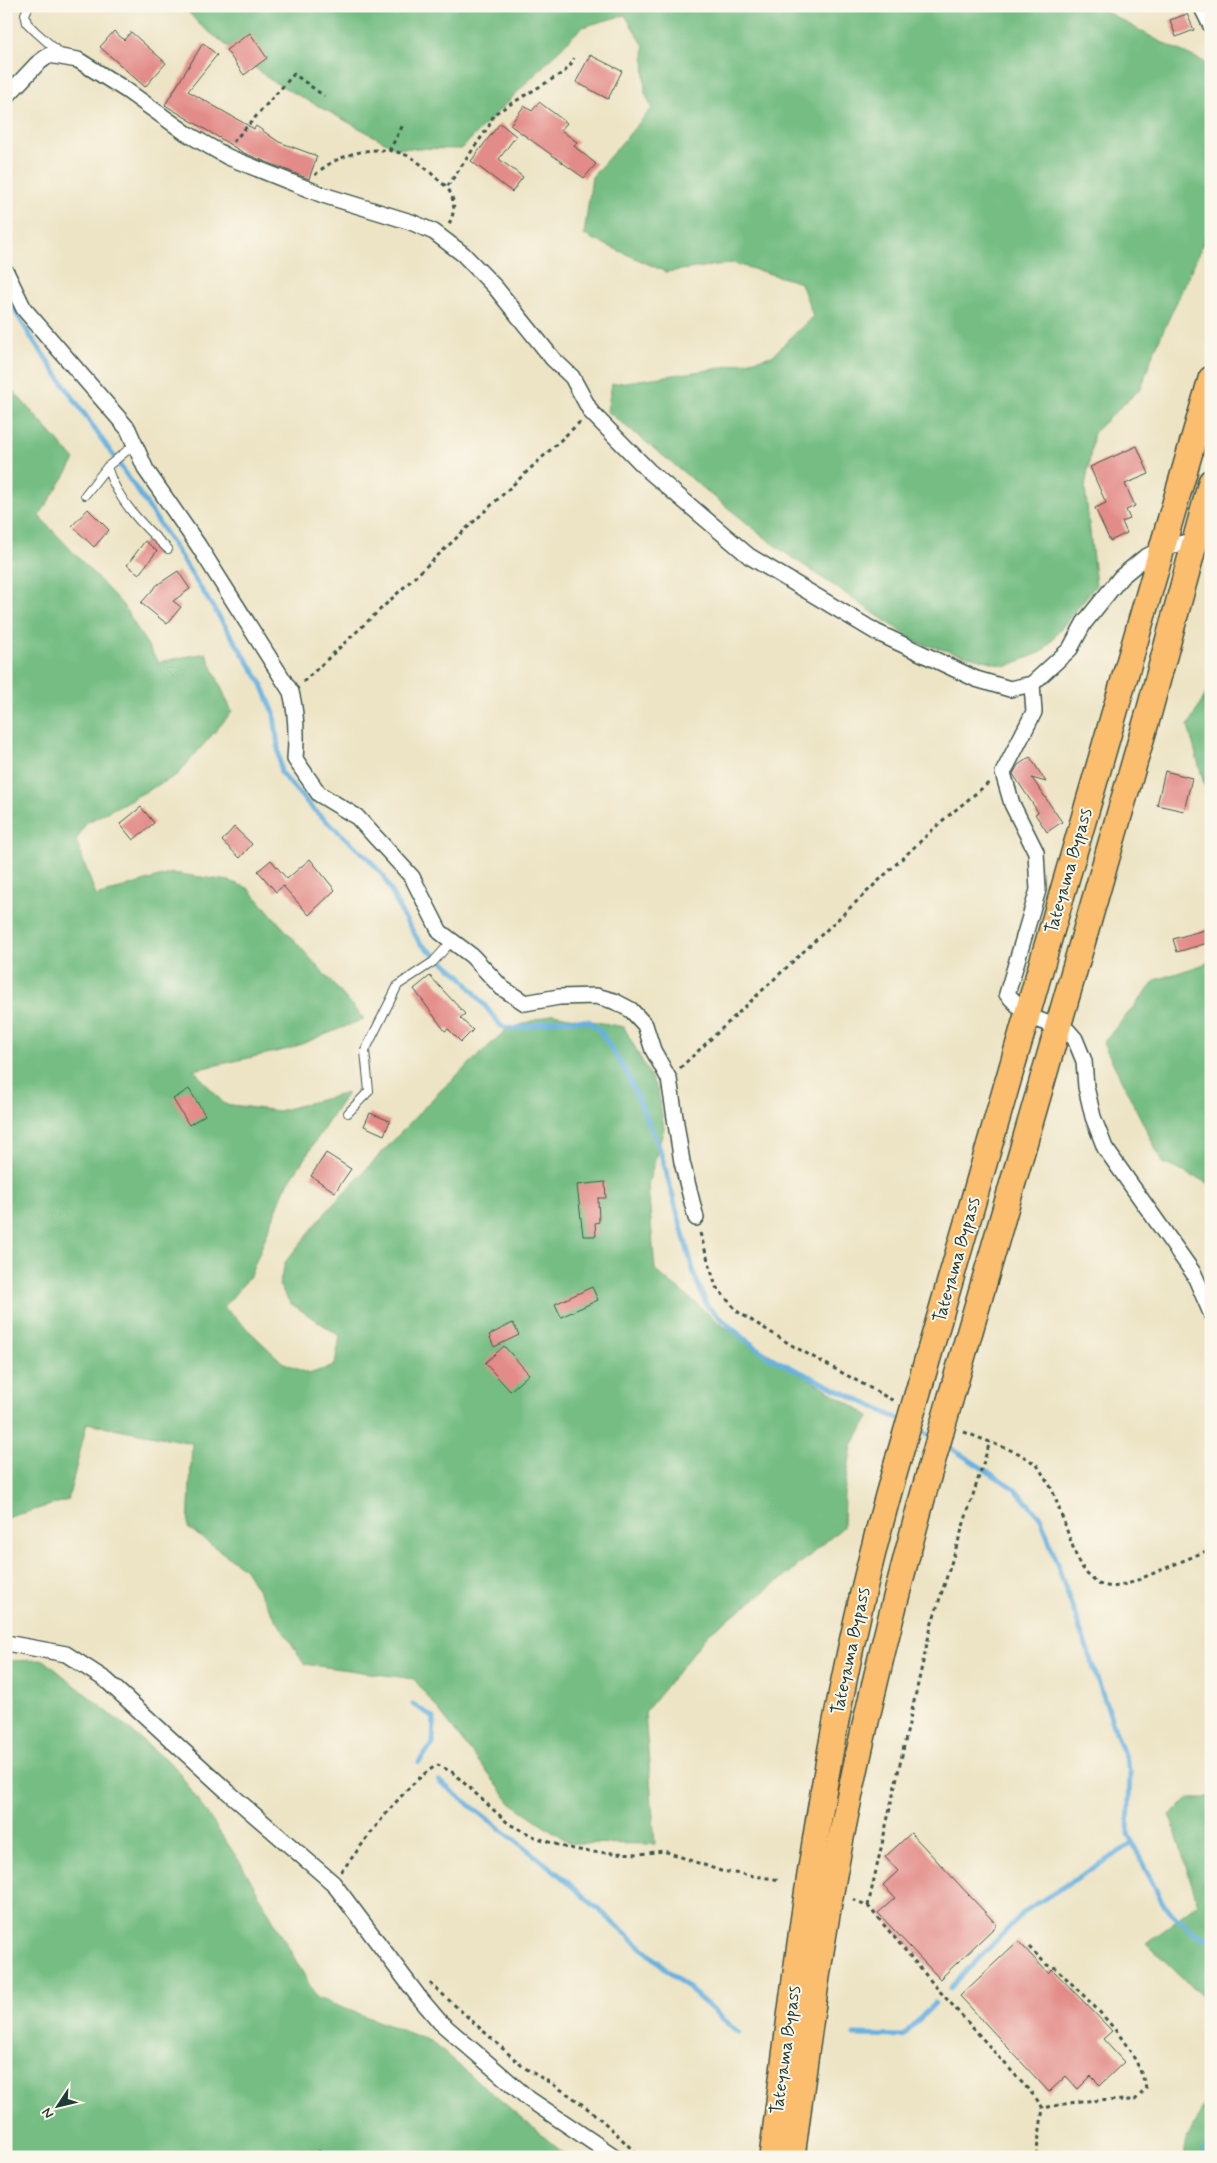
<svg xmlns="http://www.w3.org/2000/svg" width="1217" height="2163" font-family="Mynerve,sans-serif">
<rect width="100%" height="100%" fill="#fbf7ec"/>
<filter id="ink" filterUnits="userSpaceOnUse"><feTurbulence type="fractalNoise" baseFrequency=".02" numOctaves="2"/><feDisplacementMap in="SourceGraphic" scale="10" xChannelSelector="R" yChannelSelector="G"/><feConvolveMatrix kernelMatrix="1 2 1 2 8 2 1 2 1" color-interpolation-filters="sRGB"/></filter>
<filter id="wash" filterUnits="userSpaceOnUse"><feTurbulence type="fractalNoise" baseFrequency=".0096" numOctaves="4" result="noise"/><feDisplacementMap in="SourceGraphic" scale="20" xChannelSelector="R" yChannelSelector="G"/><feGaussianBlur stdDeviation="1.12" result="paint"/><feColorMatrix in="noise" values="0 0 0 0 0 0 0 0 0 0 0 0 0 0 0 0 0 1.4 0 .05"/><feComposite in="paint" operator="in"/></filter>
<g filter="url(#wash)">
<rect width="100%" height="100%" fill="#ede4c5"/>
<g fill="#75bd83" stroke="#4a7d5c">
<polygon points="183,6 1096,6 1159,41 1211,65 1211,221 1204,242 1154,351 1141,388 1094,432 1085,488 1096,585 1042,652 1007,666 918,643 777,547 607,411 612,384 715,369 772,356 813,316 801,283 733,263 666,272 584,235 592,177 652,108 645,93 644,46 625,15 582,27 461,149 396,148 272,81 199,24"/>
<polygon points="8,385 75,460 39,516 122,604 158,662 206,653 232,712 177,775 86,823 76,840 96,896 172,873 229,881 248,888 364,1019 289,1049 194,1070 224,1104 278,1111 347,1093 285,1188 250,1276 224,1307 282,1362 309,1374 335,1365 340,1336 290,1303 279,1285 286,1261 326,1212 437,1094 506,1030 553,1014 624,1027 658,1091 664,1128 648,1185 655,1270 722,1325 870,1416 852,1445 844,1493 843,1527 787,1575 709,1633 645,1712 655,1844 570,1843 511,1803 414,1679 304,1664 244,1568 188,1528 192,1443 87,1423 68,1500 6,1518"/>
<polygon points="1211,685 1211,794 1207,794 1188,726"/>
<polygon points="1211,962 1211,1184 1163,1163 1103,1043 1156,980"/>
<polygon points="44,1660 175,1767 242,1865 317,1998 430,2041 568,2157 6,2157 6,1661"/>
<polygon points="1190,1798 1211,1798 1211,2005 1146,1943 1198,1904 1170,1815"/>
<polygon points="1209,2095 1211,2097 1211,2157 1184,2157 1187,2139"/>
</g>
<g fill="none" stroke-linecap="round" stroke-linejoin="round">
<g stroke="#68b1e0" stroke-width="5">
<polyline points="6,296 29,334 146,503 261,682 274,713 281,773 313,809 368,858 384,877 402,914 420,943 462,977 501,1026 512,1029 532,1026 556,1020 589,1021 601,1032 626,1072 659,1146 695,1277 707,1306 741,1336 769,1357 903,1421"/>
<polyline points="915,1427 932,1437"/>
<polyline points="946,1445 1015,1489 1041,1518 1130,1772 1128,1834 1163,1904 1191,1931 1211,1941"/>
<polyline points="413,1704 434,1718 433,1744 419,1762"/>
<polyline points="439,1781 556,1872 738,2032"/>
<polyline points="950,1988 1025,1911 1133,1843"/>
<polyline points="854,2035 903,2036 935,2003"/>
<polyline points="1203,2157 1211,2138"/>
</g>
</g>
<g id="blocks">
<g fill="#e38b88">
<polygon points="1187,14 1194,30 1176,37 1170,20"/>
<polygon points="114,31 124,40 131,32 166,63 145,87 100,47"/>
<polygon points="250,33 267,58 244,75 226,50"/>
<polygon points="203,43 217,55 188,91 254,129 256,126 279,142 317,156 309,179 244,153 165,105"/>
<polygon points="590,55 622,71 608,99 576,82"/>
<polygon points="539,102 567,123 561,130 577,142 574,146 596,164 584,178 510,125 524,106 532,111"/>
<polygon points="500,123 516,136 499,159 523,177 512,192 471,161"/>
<polygon points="1137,446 1149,474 1125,484 1135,506 1126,510 1130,519 1122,522 1127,533 1110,541 1095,508 1106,503 1090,467"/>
<polygon points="88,509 109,530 94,547 72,526"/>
<polygon points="145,541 157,551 139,574 127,565"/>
<polygon points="178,571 190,589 173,601 181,607 167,624 141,603 157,585"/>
<polygon points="1030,757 1046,782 1032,778 1062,822 1047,832 1035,814 1038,812 1013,774 1018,765"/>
<polygon points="1165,771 1192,778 1184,811 1157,805"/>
<polygon points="141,807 154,823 133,840 120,824"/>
<polygon points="234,827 252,844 240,858 222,841"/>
<polygon points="310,859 335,890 309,915 283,886 276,892 258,871 271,860 287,879"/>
<polygon points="1211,928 1211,942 1177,952 1173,939"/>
<polygon points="430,976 465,1014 460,1018 473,1030 461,1042 448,1029 445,1031 414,989"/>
<polygon points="189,1089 205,1115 189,1125 173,1099"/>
<polygon points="370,1113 390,1121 384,1135 364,1126"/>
<polygon points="326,1153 351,1169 335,1192 311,1176"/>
<polygon points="605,1182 606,1198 598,1198 599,1222 595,1223 596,1236 583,1236 577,1185"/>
<polygon points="592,1287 598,1300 561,1317 555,1304"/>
<polygon points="513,1323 519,1335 494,1347 489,1335"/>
<polygon points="504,1346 529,1374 510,1391 485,1363"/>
<polygon points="911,1833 997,1925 940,1979 878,1913 895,1898 883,1885 898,1871 885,1857"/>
<polygon points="1018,1941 1048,1973 1052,1969 1112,2031 1103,2039 1124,2062 1100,2085 1091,2076 1078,2089 1066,2076 1049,2092 960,1996"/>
</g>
</g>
</g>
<g filter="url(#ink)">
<use href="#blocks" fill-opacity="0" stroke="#3e564a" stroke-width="1"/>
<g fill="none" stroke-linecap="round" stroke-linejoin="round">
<defs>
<g id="service">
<polyline points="29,6 25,14 27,23 36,32 61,54"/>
<path d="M135,444l-28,23c10,33 36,59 61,82"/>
<polyline points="85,495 107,467"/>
<polyline points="348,1113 369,1091 365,1051 398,985 433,962 452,941"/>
</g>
<g id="minor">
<polyline points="1201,6 1211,26"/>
<polyline points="6,97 37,64 49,55 78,60 126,90 186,133 228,157 323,195 411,222 434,232 463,254 495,287 553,359 572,377 591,412 649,471 749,556 876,632 976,679 1010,689 1032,684 1070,649 1084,623 1121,577 1144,558 1163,548 1211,536"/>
<path d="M6,272l18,37 104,120 18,41 52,75 93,147c6,23 6,44 4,67l24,35 38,23 55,60 28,55 32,24 30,32 23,15 34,-6 37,-1 18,5 17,9 14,15 8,25 16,29 13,83 14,56"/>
<polyline points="1032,684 1034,712 1003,773 1012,804 1036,852 1038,890 1007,994 1028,1016 1068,1031 1075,1039 1084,1061 1086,1087 1093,1117 1105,1148 1194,1274 1211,1313"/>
<polyline points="6,1643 66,1654 106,1680 228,1792 333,1883 418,1996 440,2022 529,2099 615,2157"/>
</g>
<g id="trunk">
<polyline points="920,1385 1211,379"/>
<polyline points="950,1400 1149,712 1211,482"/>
<path d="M772,2157c30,-236 59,-472 127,-700"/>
<path d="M792,2157c15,-114 30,-227 53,-339 24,-117 53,-233 85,-348"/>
</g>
</defs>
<use href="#service" stroke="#3e564a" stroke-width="10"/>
<use href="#minor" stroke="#3e564a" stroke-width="18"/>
<use href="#trunk" stroke="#3e564a" stroke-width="28"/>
<g stroke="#3e564a" stroke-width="3" stroke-dasharray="4 4" stroke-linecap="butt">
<polyline points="233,142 294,74 324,96"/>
<polyline points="389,151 404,123"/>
<path d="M315,175c22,-22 68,-34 97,-17 12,7 23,20 35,29"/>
<path d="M449,224c7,-14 6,-24 -2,-37l42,-61 5,-12 70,-42 6,-6 4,-8"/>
<polyline points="303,682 581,421"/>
<polyline points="680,1068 942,821 991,781"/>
<polyline points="700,1233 716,1287 738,1312 793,1346 894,1401"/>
<polyline points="964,1432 1018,1453 1037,1465 1052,1489 1078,1561 1087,1574 1098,1584 1112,1587 1128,1584 1211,1549"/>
<path d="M341,1872c22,-28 67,-93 97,-107l14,7 57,52 26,13 29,10 25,5 50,2 25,-3 57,20 60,9"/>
<polyline points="853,1899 868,1906 936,1987 1035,2097 1043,2108 1036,2157"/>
<polyline points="868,1906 931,1626 990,1442"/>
<path d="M1029,1947l18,18 9,3c34,35 79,72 90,121l-11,11 -54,1 -38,7"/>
<path d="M430,1983l91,82c12,9 26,15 39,24 29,18 56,43 79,68"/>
<polyline points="253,2157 319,2152 349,2157"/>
</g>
<use href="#service" stroke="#fff" stroke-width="8"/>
<use href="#minor" stroke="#fff" stroke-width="15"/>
<use href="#trunk" stroke="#fbbd6e" stroke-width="25"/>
<defs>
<g id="trunk-bridge">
<polyline points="899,1457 920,1385"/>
<polyline points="930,1470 950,1400"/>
</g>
</defs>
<use href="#trunk-bridge" stroke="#3e564a" stroke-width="28" stroke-linecap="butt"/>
<use href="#trunk-bridge" stroke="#fbbd6e" stroke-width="25"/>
</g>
</g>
<g text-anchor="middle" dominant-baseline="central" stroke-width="4" stroke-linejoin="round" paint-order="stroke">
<g font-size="18" fill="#1f3d34" stroke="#fbf7ec">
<text transform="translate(1069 871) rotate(-74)">Tateyama Bypass</text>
<text transform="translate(957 1260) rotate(-74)">Tateyama Bypass</text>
<text transform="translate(851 1651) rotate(-78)">Tateyama Bypass</text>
<text transform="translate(786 2050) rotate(-82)">Tateyama Bypass</text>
</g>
</g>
<rect width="1217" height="2163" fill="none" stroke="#fbf7ec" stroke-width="25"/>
<g transform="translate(58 2106) rotate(235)" stroke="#fbf7ec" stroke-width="4" paint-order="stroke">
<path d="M0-4L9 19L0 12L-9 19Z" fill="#1f3d34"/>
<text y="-8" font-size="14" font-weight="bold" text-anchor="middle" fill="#1f3d34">N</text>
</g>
</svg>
